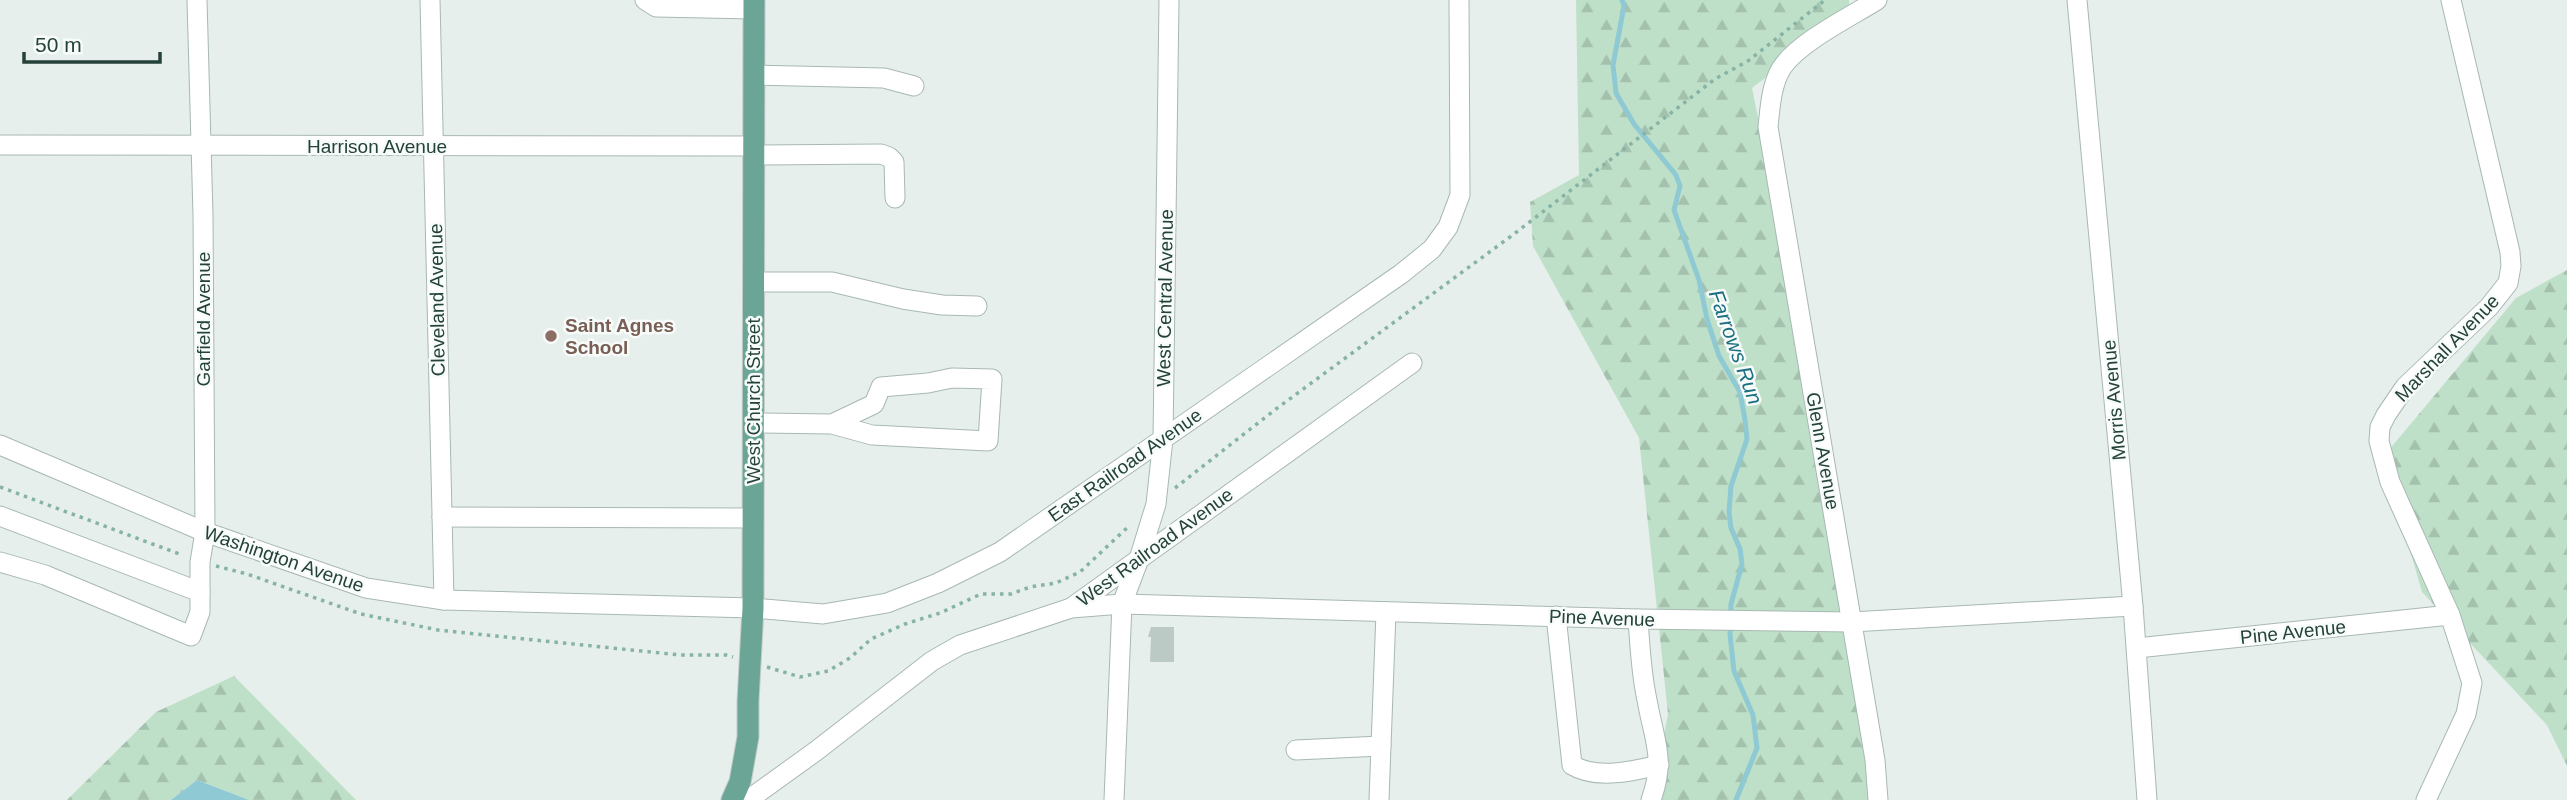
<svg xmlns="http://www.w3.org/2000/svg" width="2567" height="800" font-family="Helvetica,sans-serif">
<defs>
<pattern id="forest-firs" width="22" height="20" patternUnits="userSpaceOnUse" patternTransform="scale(1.75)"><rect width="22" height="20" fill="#bfe0c8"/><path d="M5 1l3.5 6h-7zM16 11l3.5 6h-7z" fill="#a4c1ad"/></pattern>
</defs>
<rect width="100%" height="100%" fill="#e6efeb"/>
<g fill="url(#forest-firs)">
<polygon points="1576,0 1849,0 1850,14 1752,88 1855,595 1871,800 1652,800 1668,714 1639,438 1533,246 1530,202 1579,175"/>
<polygon points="2567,270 2567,766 2547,725 2422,592 2383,457 2516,298"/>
<polygon points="234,676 356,800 249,800 197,780 171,800 67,800 156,712"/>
</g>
<polygon fill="#8ec9d4" points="197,780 249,800 171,800"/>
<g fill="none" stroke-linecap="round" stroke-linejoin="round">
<polyline stroke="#8ec9d4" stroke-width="5" points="1622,0 1624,6 1613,65 1616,93 1634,124 1676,175 1680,186 1674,210 1699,280 1707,319 1719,356 1740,392 1745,420 1747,439 1731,486 1729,512 1731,528 1740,549 1742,564 1731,604 1730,635 1734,671 1753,715 1757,748 1736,800"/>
</g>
<polygon fill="#bbcac4" points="1151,627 1174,627 1174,662 1150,662 1151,637 1148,637"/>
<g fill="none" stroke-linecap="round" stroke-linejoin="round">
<defs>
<g id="minor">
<polyline points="430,0 444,600"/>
<polyline points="645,0 656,7 754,9"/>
<path d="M1877,0c-27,17 -80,43 -96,69 -10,17 -11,40 -13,58l107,633 3,40"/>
<polyline points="2077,0 2133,606 2147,800"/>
<polyline points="753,75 884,78 914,86"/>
<polyline points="0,145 753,146"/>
<polyline points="753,155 881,154 889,157 894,162 895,198"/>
<polyline points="753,282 832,282 903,299 942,305 977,306"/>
<polyline points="753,423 832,424 872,435 988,441 992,379 952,378 928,383 881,387 874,404 832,424"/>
<polyline points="0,445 205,532 366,588 444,600 753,608 823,614 887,603 938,583 1000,552 1401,274 1432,249 1448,227 1460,195 1459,0"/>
<polyline points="0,516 200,592"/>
<polyline points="442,517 752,518"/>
<polyline points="0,562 45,575 191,636 200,612 200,562 205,532 203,215 197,0"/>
<polyline points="1071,608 1122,604 1638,619 1851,622 2133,606"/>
<path d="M1556,616l16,149c24,15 62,6 87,0"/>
<path d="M1638,619c2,27 3,54 9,81 7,40 19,59 4,100"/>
<polyline points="2137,648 2450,615"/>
<polyline points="1296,750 1381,746"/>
<polyline points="748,800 816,751 932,661 960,645 1071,608 1412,363"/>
<polyline points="1114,800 1122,604 1139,559 1156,504 1163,439 1169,0"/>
<polyline points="1379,800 1386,612"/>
<polyline points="2426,800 2466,714 2472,683 2450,615 2390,482 2379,441 2380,427 2386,415 2405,387 2489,307 2508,283 2511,266 2510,252 2451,0"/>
</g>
<polyline id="major" points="732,800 740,782 748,737 748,701 753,608 754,0"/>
</defs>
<use href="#minor" stroke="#a8b8b2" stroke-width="21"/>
<use href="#major" stroke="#c2cac8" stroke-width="23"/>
<g stroke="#86b3a5" stroke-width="3.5" stroke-dasharray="3.5 5" stroke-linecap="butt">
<polyline points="0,487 182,555"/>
<polyline points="1175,488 1276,409 1514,234 1715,79 1748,61 1825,0"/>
<polyline points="216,566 247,574 361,614 438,630 680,655 726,655 733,657"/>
<polyline points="767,667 800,677 828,671 850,658 871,639 905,624 940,613 981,594 1011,594 1030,587 1056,583 1080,572 1129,526"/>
</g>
<use href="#minor" stroke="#fff" stroke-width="19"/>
<use href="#major" stroke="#6aa596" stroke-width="21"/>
</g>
<circle fill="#8d6e63" stroke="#f7fbf9" stroke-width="2.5" cx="551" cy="336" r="7"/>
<g text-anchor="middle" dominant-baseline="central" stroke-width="5" stroke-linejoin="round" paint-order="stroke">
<g font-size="19" fill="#24423a" stroke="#f7fbf9">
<text x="377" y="146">Harrison Avenue</text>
<text transform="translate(1165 298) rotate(-89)">West Central Avenue</text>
<text transform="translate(437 300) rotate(-91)">Cleveland Avenue</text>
<text transform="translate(203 319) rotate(-90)">Garfield Avenue</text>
<text transform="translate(2447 348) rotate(-46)">Marshall Avenue</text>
<text transform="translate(2114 400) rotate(-95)">Morris Avenue</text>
<text transform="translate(753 401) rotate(-90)">West Church Street</text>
<text transform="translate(1823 451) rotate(80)">Glenn Avenue</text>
<text transform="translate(1125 465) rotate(-35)">East Railroad Avenue</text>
<text transform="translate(1155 547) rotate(-36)">West Railroad Avenue</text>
<text transform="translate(284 559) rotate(19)">Washington Avenue</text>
<text transform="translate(1602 618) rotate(2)">Pine Avenue</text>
<text transform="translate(2293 632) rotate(-6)">Pine Avenue</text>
</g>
<g font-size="19" font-weight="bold" fill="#785e54" stroke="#f7fbf9" text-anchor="start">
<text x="565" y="325">Saint Agnes<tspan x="565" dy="22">School</tspan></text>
</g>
<g font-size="21" font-style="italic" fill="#1c6f80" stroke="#f7fbf9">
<text transform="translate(1736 347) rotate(70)">Farrows Run</text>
</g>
</g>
<path d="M24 52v10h136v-10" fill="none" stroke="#24423a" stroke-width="3.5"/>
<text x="35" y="52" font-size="21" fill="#24423a" stroke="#f7fbf9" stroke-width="5" paint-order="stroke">50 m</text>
</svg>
